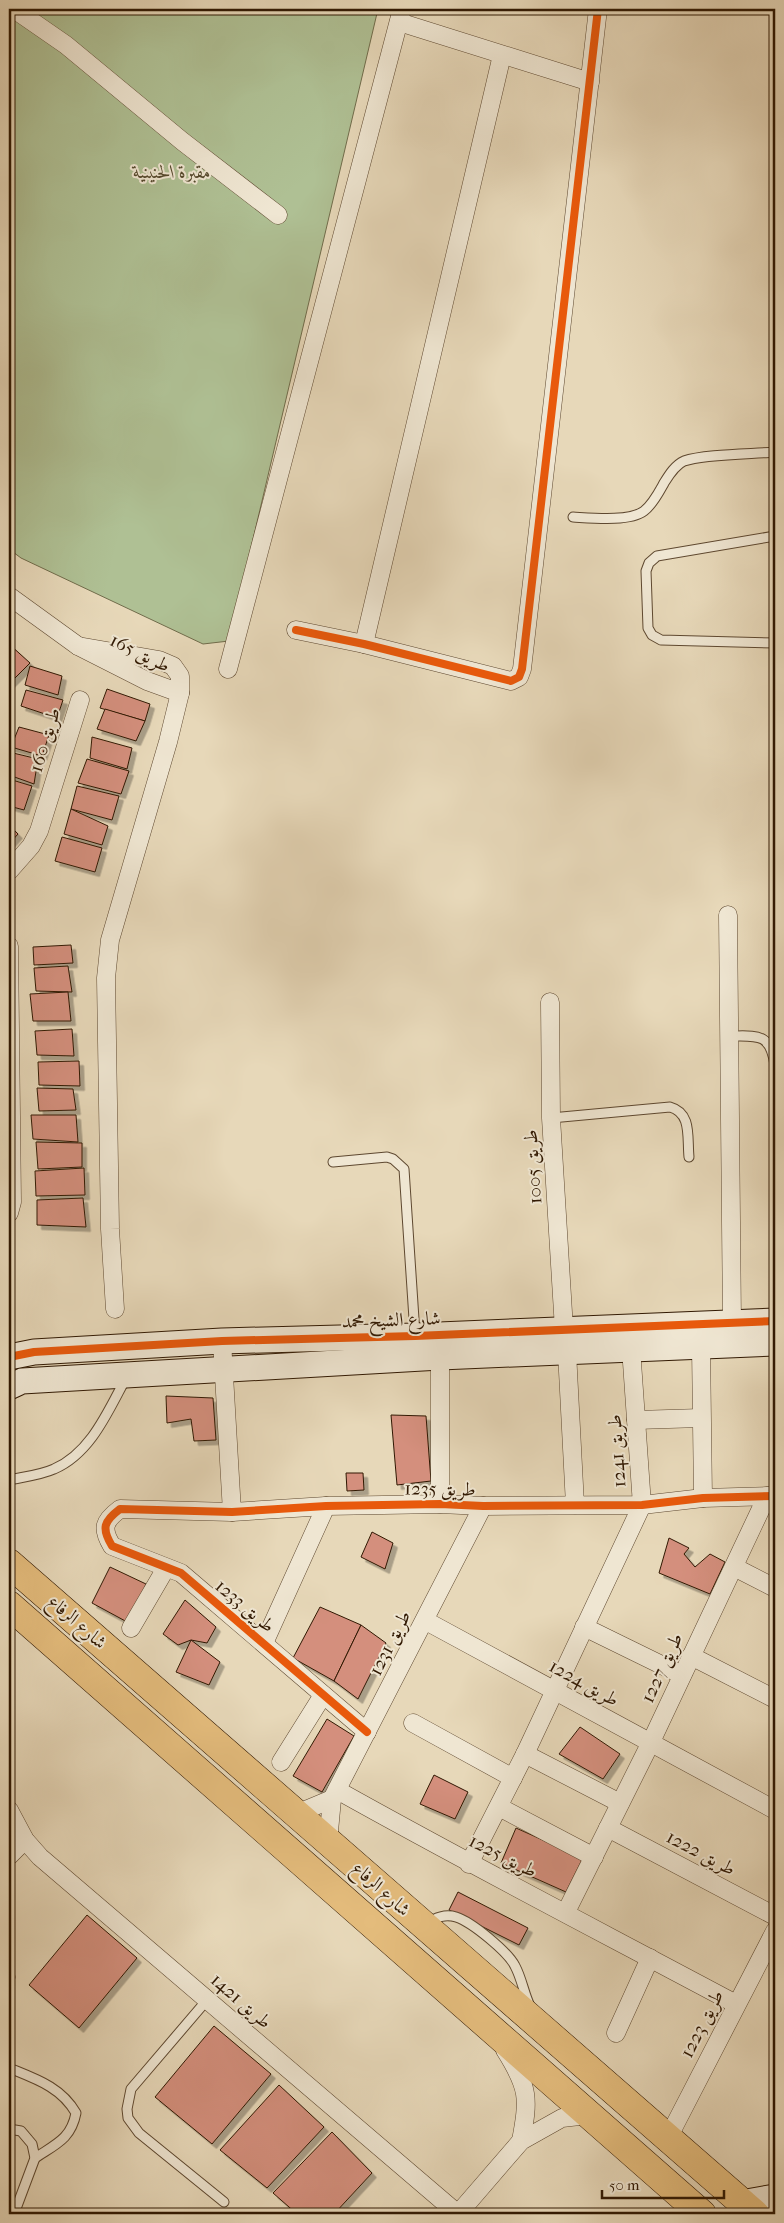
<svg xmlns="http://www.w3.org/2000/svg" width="784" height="2223" font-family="'IM FELL French Canon',Amiri,serif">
<defs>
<filter id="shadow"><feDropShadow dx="4.5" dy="4.5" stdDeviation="0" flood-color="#0004"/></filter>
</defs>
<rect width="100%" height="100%" fill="#e7d8b9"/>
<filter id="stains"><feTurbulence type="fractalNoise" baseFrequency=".004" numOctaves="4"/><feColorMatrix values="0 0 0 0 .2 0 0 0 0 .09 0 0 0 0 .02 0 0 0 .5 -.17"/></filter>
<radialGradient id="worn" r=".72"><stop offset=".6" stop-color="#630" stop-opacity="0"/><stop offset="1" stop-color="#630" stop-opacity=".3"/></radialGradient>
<polygon fill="#afc094" stroke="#706c4b" points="9,9 378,9 229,641 203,644 21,558 9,549"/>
<g fill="#d48f7d" stroke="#301802" filter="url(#shadow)">
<polygon points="9,644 30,663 9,684"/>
<polygon points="30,666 62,676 58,695 25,685"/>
<polygon points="107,689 150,704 145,721 100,708"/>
<polygon points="26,690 63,700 57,718 21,706"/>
<polygon points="105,709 145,721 136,741 97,729"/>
<polygon points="19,727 49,735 42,756 11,747"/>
<polygon points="92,737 132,748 127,769 90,758"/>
<polygon points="9,752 38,759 34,784 9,775"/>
<polygon points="87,759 129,771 121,794 78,783"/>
<polygon points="9,779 32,786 24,810 9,806"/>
<polygon points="77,786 119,796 112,820 71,809"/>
<polygon points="71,809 108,826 102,845 64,834"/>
<polygon points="9,825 18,834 9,844"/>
<polygon points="62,837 102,848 95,872 55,861"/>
<polygon points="71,945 73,963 34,965 33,947"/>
<polygon points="68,966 72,992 36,991 34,968"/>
<polygon points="68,992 71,1021 33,1021 30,994"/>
<polygon points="72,1029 74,1056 37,1055 35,1031"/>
<polygon points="79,1061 80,1086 39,1085 38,1062"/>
<polygon points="37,1088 73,1089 76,1110 39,1111"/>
<polygon points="31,1115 76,1115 78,1142 33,1139"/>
<polygon points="36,1142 82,1143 82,1167 38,1169"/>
<polygon points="84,1168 85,1195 36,1196 35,1171"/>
<polygon points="83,1198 86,1227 37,1225 37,1200"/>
<polygon points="166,1396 213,1398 216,1440 194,1441 191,1419 167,1423"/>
<polygon points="391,1415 426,1416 431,1481 397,1485"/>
<polygon points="346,1473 363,1473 364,1490 347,1491"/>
<polygon points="372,1532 393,1543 385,1569 361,1557"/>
<polygon points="669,1538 689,1548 684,1554 695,1567 710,1554 725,1562 710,1594 659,1573"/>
<polygon points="110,1567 146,1584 129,1623 92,1603"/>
<polygon points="185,1600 216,1627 207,1643 191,1640 178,1645 163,1634"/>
<polygon points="320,1607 361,1625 334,1681 293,1658"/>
<polygon points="361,1625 386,1643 358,1699 334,1681"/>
<polygon points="191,1640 220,1662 209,1685 176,1672"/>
<polygon points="327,1719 354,1736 322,1792 293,1776"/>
<polygon points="580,1727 620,1754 603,1779 559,1754"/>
<polygon points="434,1775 468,1792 455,1819 420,1804"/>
<polygon points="516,1828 583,1858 566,1892 501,1863"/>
<polygon points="458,1892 528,1928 519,1945 449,1910"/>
<polygon points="87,1915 137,1958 79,2028 29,1985"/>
<polygon points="214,2026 271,2074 212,2144 155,2097"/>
<polygon points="279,2085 324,2127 267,2188 220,2150"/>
<polygon points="332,2132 372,2173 334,2214 297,2214 273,2193"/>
</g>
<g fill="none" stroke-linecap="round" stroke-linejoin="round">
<defs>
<g id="lane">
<path d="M573,517c18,1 57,5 71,-6 9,-7 15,-19 20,-28 5,-8 11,-18 20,-22 20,-7 68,-7 91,-9"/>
<polyline points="775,536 657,556 649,563 646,571 648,628 652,635 661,640 775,643"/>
<path d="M729,1036c28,0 41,-4 46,29"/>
<path d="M551,1118l119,-11c22,6 17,30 19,50"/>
<polyline points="333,1162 387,1157 393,1159 404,1169 415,1334"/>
<path d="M9,1480c14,-3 32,-5 45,-11 37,-16 54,-58 72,-91"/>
<path d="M427,1924c8,-7 19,-10 29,-7 16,5 52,35 59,49 7,13 9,28 15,40"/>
<polyline points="9,1978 10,1977"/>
<polyline points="207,2000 131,2089 127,2109 128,2118 139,2133 224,2202"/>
<path d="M9,2068c27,11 52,19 67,45 -5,26 -20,31 -41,45"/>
<polyline points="9,2129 21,2131 32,2144 35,2158 14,2214"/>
</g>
<g id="street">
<polyline points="14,9 66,45 182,141 278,215"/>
<polyline points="399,22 590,82"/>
<polyline points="9,596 78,646 147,681 180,693"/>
<polyline points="296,630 364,644 511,681 519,677 522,669 598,9"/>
<polyline points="364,644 502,55"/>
<polyline points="78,646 159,660 173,666 180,676 180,693 168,742 110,940 106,978 110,1229 115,1309"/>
<polyline points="228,669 402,9"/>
<polyline points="9,871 31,846 39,831 80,700"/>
<polyline points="728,915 732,1323"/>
<polyline points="9,946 12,1202 9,1213"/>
<polyline points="550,1002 551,1118 564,1329"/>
<polyline points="222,1341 232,1512"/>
<polyline points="701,1347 703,1498"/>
<polyline points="567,1352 575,1505"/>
<polyline points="636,1420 701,1418"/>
<polyline points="440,1504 440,1357"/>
<polyline points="734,1567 775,1588"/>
<polyline points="426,1621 775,1810"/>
<polyline points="584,1627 682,1675"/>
<polyline points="131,1628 166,1568"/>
<polyline points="264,1643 326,1506"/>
<polyline points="691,1656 775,1699"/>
<polyline points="413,1723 513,1778"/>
<path d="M367,1732l-186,-159 -69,-27c-11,-18 -8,-25 8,-37l112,3 94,-6 114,-2 43,2 159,-1 61,-7 72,-2"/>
<polyline points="525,1754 620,1803"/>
<polyline points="281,1762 323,1695"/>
<path d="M337,1790c132,74 266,143 399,214"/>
<polyline points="499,1807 594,1857"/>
<polyline points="9,1810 25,1840 40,1857 458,2214"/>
<polyline points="296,1814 332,1799"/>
<polyline points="608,1828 775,1916"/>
<polyline points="328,1842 332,1799 483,1506"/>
<polyline points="9,1856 25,1840"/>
<polyline points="469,1864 525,1754 642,1505 631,1348"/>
<polyline points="566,1912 650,1744 767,1496"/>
<polyline points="616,2033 650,1958"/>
<path d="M505,2050c24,38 24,48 16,91"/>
<polyline points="668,2138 775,1931"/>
<polyline points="458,2214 521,2141 562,2118 588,2115"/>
</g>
<g id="secondary">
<polyline points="9,1357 34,1352 222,1341 415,1336 775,1321"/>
<polyline points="9,1387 22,1381 440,1357 775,1343"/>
<polyline points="741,2203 775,2197"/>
</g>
<g id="primary">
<polyline points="9,1563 755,2214"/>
<polyline points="9,1605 702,2214"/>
</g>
</defs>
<use href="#lane" stroke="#5e4830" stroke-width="11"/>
<use href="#street" stroke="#5e4830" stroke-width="19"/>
<use href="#secondary" stroke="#301802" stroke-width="27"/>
<use href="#primary" stroke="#301802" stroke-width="29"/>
<use href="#lane" stroke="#efe6d2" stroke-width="9"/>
<use href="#street" stroke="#efe6d2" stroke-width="18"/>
<use href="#secondary" stroke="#efe6d2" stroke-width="25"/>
<use href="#primary" stroke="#e4bc7c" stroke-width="28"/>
<defs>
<g id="cycleway">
<polyline points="296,630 364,644 511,681 519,677 522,669 598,9"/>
<polyline points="9,1357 34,1352 222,1341 415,1336 775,1321"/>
<path d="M367,1732l-186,-159 -69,-27c-11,-18 -8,-25 8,-37l112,3 94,-6 114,-2 43,2 159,-1 61,-7 72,-2"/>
</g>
</defs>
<use href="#cycleway" stroke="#efe6d2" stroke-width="11"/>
<use href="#cycleway" stroke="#e8590c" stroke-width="8"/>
</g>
<g text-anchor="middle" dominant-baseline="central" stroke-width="4" stroke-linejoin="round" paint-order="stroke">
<g font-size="19" font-style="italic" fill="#564a2e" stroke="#efe6d2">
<text x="172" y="172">مقبرة الحنينية</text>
</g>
<g font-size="19" fill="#301802" stroke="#efe6d2">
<text transform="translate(140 653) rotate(26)">طريق 165</text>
<text transform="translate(45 740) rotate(-73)">طريق 160</text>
<text transform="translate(533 1167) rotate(-94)">طريق 1005</text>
<text transform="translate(391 1320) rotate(-2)">شارع الشيخ محمد</text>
<text transform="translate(617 1451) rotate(-94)">طريق 1241</text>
<text transform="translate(440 1489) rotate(1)">طريق 1235</text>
<text transform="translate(245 1606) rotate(40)">طريق 1233</text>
<text transform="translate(77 1622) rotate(41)">شارع الرفاع</text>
<text transform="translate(390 1643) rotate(-63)">طريق 1231</text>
<text transform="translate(662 1668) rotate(-65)">طريق 1227</text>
<text transform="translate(584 1683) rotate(29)">طريق 1224</text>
<text transform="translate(701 1853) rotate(28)">طريق 1222</text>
<text transform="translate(503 1856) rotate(27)">طريق 1225</text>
<text transform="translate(381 1889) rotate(42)">شارع الرفاع</text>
<text transform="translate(241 2001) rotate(41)">طريق 1421</text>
<text transform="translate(702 2024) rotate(-63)">طريق 1223</text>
</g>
</g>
<rect width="784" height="2223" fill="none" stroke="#e7d8b9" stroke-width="30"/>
<rect x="10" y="10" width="764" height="2203" fill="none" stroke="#301802" stroke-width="2.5"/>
<rect x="15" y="15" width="754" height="2193" fill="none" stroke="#301802"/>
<path d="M602 2190v8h122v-8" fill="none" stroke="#301802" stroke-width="2.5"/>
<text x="609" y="2190" font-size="15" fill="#301802" stroke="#efe6d2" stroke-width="4" paint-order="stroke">50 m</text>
<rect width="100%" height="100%" filter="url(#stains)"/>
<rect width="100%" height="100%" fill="url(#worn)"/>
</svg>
